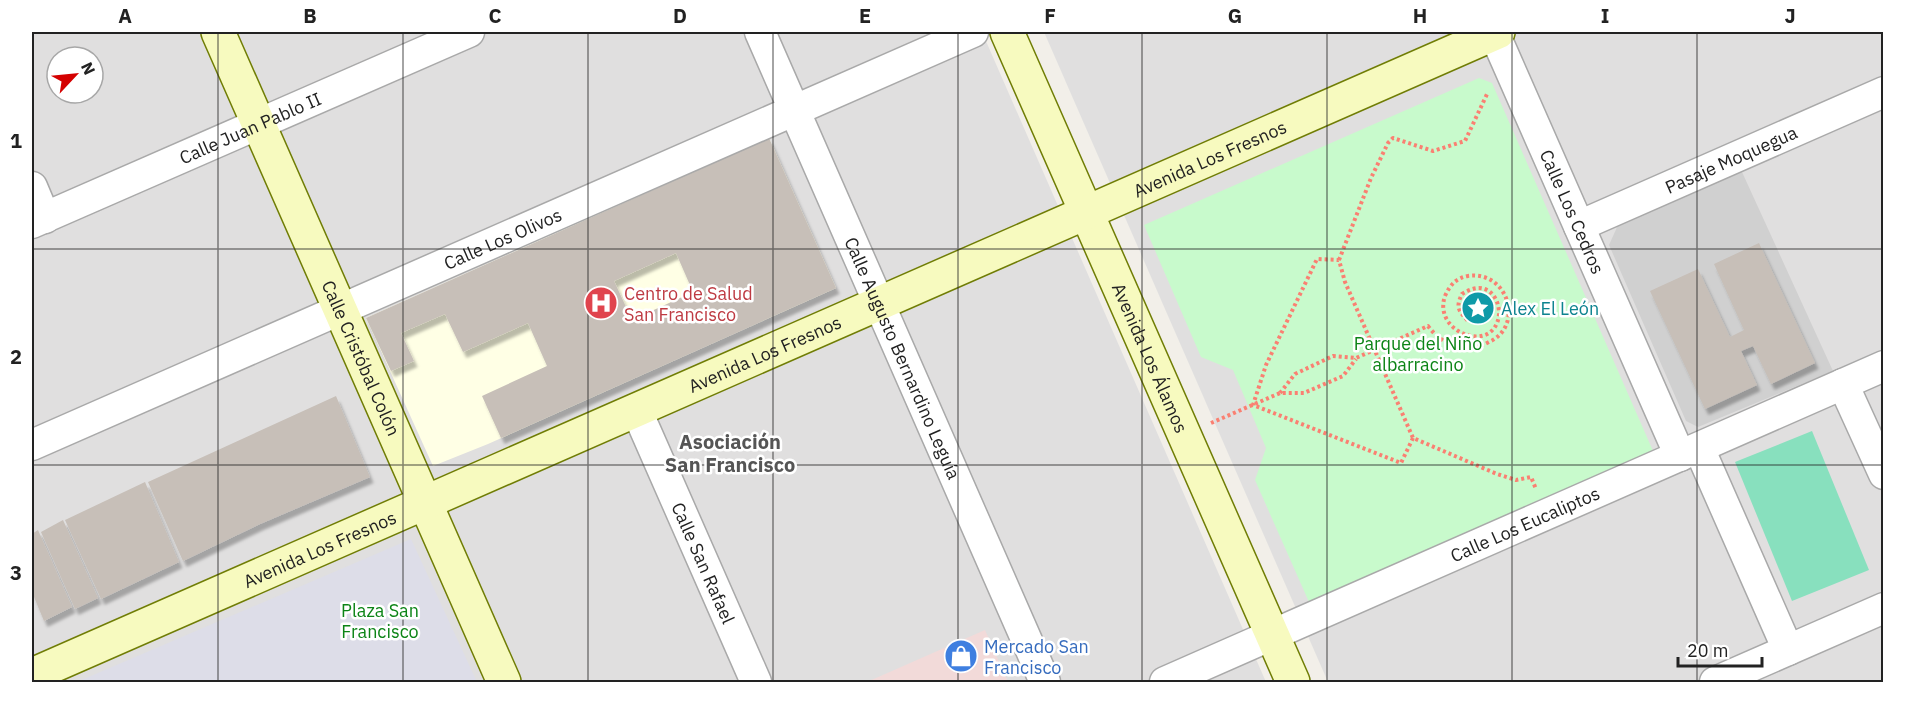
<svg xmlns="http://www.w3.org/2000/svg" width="1915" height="714" font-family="'IBM Plex Sans',sans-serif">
<defs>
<filter id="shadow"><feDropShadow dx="3.5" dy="6" stdDeviation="1.5" flood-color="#0004"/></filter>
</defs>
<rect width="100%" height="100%" fill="#f2efe9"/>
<g fill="#e0dfdf" fill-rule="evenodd">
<path d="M32,32h950l284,650h-1234zM57,57h36v36h-36z"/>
<polygon points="1044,32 1883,32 1883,682 1328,682"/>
</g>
<polygon fill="#f2dad9" points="985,630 1008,682 867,682"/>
<polygon fill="#ffffe5" points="769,138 836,288 488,444 433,466 366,318"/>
<polygon fill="#d0d0d0" points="1742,172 1833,371 1698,427 1686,421 1609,245 1618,225"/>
<polygon fill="#c8facc" points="1479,78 1492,83 1653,451 1309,602 1255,480 1266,448 1233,370 1201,357 1144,225"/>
<polygon fill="#88e0be" points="1812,431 1869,570 1792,601 1735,462"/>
<polygon fill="#dddde8" points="411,539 477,682 77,682"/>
<g fill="#c7bfb8" fill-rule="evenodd" filter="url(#shadow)">
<path d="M769,138l67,150 -335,150 -19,-42 65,-30 -19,-43 -65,29 -18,-38 -44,19 13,28 -23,10 -25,-53zM676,253l17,39 -61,28 -18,-39z"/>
<polygon points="1759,243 1815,363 1771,384 1753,346 1741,351 1757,385 1705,409 1650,291 1698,269 1730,337 1744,330 1714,264"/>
<polygon points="336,396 370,477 260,524 183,561 148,482"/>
<polygon points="145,482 179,562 101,599 65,520"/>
<polygon points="63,520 98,598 75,609 41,532"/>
<polygon points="38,530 72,607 44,621 32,592 32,534"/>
</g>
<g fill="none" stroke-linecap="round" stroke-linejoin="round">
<defs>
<g id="street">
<path id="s1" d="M760,32l285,650"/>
<path id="s2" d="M1494,33l186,423"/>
<polyline points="32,187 45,218"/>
<path id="s3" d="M32,223l437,-191"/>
<path id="s4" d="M1579,226l305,-134"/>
<polyline points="1843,384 1884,474"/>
<path id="s5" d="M636,409l120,273"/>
<path id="s6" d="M32,445l941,-413"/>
<polyline points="1699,448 1788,650"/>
<path id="s7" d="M1165,682l719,-316"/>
<polyline points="1715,682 1884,608"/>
</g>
<g id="secondary">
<path id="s8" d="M218,32l286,650"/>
<path id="s9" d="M1007,32l286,650"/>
<path id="s10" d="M32,675l1466,-643"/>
</g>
</defs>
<use href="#street" stroke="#a9a9a9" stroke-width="33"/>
<use href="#secondary" stroke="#707d05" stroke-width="36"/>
<g stroke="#fa8072" stroke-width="4" stroke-dasharray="3 3" stroke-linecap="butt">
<polyline points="1339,260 1371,178 1388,143 1393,138 1433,151 1465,141 1488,92"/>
<path d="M1280,393l15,-19 38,-18 23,2 72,-32c12,16 24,21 43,21 7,1 12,-2 18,-5 36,-16 19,-72 -21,-66 -12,2 -18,9 -23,20 -12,34 40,56 52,27 6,-14 -2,-35 -18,-35 -6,0 -12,3 -17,6 -7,14 -3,17 7,28"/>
<polyline points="1211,423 1280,393 1304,393 1343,376 1356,359"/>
<polyline points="1413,438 1401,463 1253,405 1266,365 1317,259 1339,260 1345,282 1413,438 1497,474 1516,480 1531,477 1536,489"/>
</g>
<use href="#street" stroke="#fff" stroke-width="30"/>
<use href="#secondary" stroke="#f7fabf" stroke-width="33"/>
</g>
<path fill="none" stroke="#222" stroke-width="1.5" stroke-opacity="0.55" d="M218,32v650M403,32v650M588,32v650M773,32v650M958,32v650M1142,32v650M1327,32v650M1512,32v650M1697,32v650M32,249h1852M32,465h1852"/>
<defs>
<symbol id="hospital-disc" viewBox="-11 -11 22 22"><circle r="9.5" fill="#e0444e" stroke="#fff"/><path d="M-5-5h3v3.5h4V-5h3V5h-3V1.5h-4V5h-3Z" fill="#fff"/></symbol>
<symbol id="sight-disc" viewBox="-11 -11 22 22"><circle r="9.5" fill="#0f9aa8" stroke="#fff"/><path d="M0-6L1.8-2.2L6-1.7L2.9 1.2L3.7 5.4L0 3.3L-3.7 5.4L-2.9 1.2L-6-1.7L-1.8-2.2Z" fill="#fff"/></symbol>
<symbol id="shop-disc" viewBox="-11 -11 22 22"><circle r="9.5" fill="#3f7fe0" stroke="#fff"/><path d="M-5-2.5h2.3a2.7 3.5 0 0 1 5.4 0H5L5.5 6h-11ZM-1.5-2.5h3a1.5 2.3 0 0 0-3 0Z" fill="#fff"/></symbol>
</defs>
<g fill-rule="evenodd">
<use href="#hospital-disc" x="582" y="284" width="38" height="38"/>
<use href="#sight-disc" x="1459" y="289" width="38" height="38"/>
<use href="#shop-disc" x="942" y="637" width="38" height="38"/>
</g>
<g text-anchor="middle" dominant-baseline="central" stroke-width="5" stroke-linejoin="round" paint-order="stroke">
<g font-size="18" fill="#222" stroke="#fff">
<text stroke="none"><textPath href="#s3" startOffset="238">Calle Juan Pablo II</textPath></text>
<text stroke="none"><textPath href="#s10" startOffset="1286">Avenida Los Fresnos</textPath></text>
<text stroke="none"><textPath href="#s4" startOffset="166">Pasaje Moquegua</textPath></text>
<text stroke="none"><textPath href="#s2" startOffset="195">Calle Los Cedros</textPath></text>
<text stroke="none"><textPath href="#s6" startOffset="514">Calle Los Olivos</textPath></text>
<text stroke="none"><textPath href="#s10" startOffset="800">Avenida Los Fresnos</textPath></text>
<text stroke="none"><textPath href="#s8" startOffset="356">Calle Cristóbal Colón</textPath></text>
<text stroke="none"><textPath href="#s1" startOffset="356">Calle Augusto Bernardino Leguía</textPath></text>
<text stroke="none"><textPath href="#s9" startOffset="356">Avenida Los Álamos</textPath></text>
<text stroke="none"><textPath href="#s7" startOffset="393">Calle Los Eucaliptos</textPath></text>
<text stroke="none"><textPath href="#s10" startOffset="314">Avenida Los Fresnos</textPath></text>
<text stroke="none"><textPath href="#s5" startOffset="168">Calle San Rafael</textPath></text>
</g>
<g font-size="18" fill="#be3a42" stroke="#fff" text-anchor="start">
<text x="624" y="293">Centro de Salud<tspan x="624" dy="21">San Francisco</tspan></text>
</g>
<g font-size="18" fill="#0d838f" stroke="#fff" text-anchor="start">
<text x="1501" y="308">Alex El León</text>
</g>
<g font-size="18" fill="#0c8416" stroke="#fff">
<text x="1418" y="343">Parque del Niño<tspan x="1418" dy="21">albarracino</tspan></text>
<text x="380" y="610">Plaza San<tspan x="380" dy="21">Francisco</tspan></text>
</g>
<g font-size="18" fill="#366cbe" stroke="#fff" text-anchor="start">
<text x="984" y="646">Mercado San<tspan x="984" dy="21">Francisco</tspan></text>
</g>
<g font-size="20" font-weight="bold" fill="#555" stroke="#fff">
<text x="730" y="441">Asociación<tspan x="730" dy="23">San Francisco</tspan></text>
</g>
</g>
<rect width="1915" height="714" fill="none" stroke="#ffffff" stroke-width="66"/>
<g transform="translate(75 75) rotate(64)"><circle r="28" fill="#ffffff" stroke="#a7a7a7" stroke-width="1.5"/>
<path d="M0-4.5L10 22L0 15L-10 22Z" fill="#d40000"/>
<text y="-9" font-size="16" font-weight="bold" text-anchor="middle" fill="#222222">N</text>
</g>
<path d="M1678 657v9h84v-9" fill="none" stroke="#222222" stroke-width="3"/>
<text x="1687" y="657" font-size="18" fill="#222222" stroke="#ffffff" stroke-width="4.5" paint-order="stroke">20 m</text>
<rect x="33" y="33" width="1849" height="648" fill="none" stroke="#222" stroke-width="2"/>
<g font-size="20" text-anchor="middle" font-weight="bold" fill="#222">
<text x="125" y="23">A</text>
<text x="310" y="23">B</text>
<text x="495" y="23">C</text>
<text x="680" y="23">D</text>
<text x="865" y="23">E</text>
<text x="1050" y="23">F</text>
<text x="1235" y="23">G</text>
<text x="1420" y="23">H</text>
<text x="1605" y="23">I</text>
<text x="1790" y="23">J</text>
<text x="16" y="148">1</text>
<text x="16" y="364">2</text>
<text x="16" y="580">3</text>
</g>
</svg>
